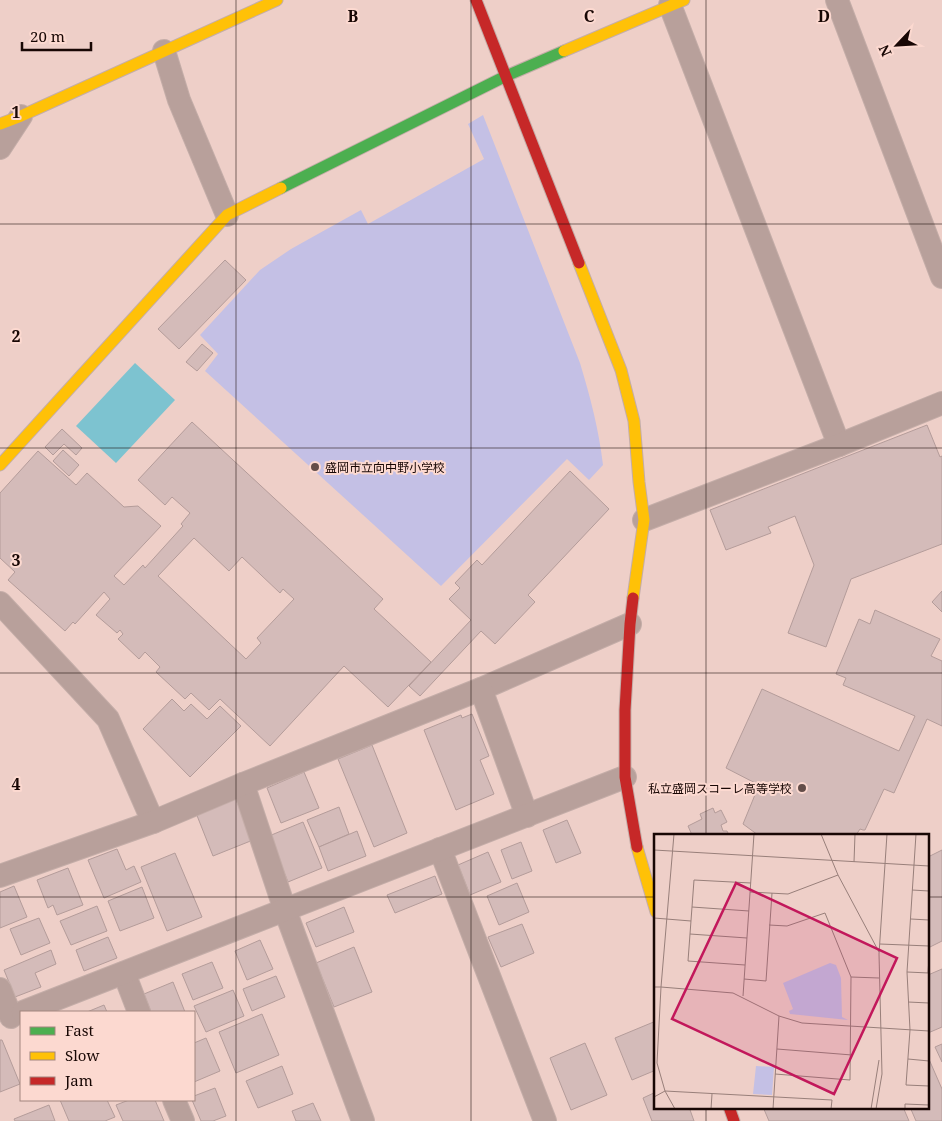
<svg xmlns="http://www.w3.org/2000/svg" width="942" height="1121" font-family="'Noto Serif','Noto Sans JP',serif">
<rect width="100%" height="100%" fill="#eecfc8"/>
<path fill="#c4c0e5" d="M483,115l97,248c10,33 19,67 23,102l-14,15 -22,-21 -126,127 -236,-215 13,-17 -18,-19 60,-65 31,-21 70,-39 7,14 116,-65 -16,-35z"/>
<polygon fill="#7dc3d0" points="135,363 175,400 116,463 76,426"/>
<g fill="#d4bbb9" stroke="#b49c9a" fill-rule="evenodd">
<polygon points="225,260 246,280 179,349 158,329"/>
<polygon points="202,344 213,353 197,371 186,362"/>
<path d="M192,422l191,177 -9,10 57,53 -43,45 -44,-41 -74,80 -50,-47 -11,11 -18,-17 -6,6 -29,-27 4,-5 -15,-15 -6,7 -21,-20 5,-5 -3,-4 -3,3 -21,-18 14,-16 -6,-7 -29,32 -2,-2 -8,9 -57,-51 7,-8 -15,-14v-65l38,-42 38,34 11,-12 37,34 14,-1 23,20 -47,50 10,9 19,-20 2,3 38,-42 -2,-2 9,-11 -18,-16 -7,8 -27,-25zM194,538l35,33 13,-14 38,36 3,-4 11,10 -37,39 4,5 -15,16 -88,-83z"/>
<polygon points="927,425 940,457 942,456 942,544 851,579 826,647 788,633 814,565 795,516 768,527 771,533 726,550 710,510"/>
<polygon points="62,429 82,448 76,455 64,444 53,455 45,447"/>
<polygon points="63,450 79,465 69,476 53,461"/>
<polygon points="570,471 609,509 528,595 535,602 495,644 481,631 420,696 409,686 471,620 449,599 460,588 455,583 477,560 482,565"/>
<polygon points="942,591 942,612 932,602"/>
<polygon points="875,610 940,639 931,656 942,661 942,726 927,719 894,793 884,789 865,830 863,830 860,829 856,835 758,835 743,824 759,785 726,768 762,689 899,751 915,716 843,685 846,678 836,674 859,619 870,624"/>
<polygon points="172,699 184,711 191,704 207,719 220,706 241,726 190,777 143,729"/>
<polygon points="472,714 489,756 480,760 494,794 456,810 424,730 461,715 462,718"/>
<polygon points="372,745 407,833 374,847 338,759"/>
<polygon points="304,772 319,808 281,823 267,788"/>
<polygon points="235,797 253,840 213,856 196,813"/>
<polygon points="339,807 349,834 319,847 307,820"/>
<polygon points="713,808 715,813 721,810 727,822 721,825 723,831 727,831 729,835 692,835 688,826 702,819 700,814"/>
<polygon points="567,820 581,853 556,863 543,830"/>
<polygon points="303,822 322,868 288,882 269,836"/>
<polygon points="357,831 366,856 328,871 319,847"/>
<polygon points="521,842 532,871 512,879 501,850"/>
<polygon points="117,849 126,870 134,866 141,882 104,898 88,860"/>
<polygon points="942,850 942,941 928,948 928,853 930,856"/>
<polygon points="488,852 501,882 470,895 458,865"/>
<polygon points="175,853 202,917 167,931 141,867"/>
<polygon points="68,868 83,905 57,915 53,905 48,908 37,880"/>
<polygon points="435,876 442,894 395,913 387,895"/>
<polygon points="517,883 529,912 499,925 487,896"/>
<polygon points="14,886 27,917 0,928 0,892"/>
<polygon points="142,887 154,918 120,931 108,901"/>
<polygon points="97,906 107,931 71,945 60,921"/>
<polygon points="344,907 354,932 316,947 306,923"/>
<polygon points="39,918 50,943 21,955 10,929"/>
<polygon points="522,924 534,953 501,967 488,937"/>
<polygon points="108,937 117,958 84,971 76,950"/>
<polygon points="260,940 273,969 247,980 235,951"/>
<polygon points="354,947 372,992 334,1007 316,963"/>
<polygon points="51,950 56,964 35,973 41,987 15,997 4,970"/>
<polygon points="212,962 223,988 193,1000 182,974"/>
<polygon points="942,969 942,1027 928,1033 928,975"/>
<polygon points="276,976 285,997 252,1011 243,989"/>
<polygon points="173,982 185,1012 151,1012 144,994"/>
<polygon points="233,990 244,1016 206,1032 194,1006"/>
<polygon points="104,1005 107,1012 87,1012"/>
<polygon points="262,1014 279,1055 236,1073 219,1032"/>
<polygon points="656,1021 656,1070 632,1080 615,1038"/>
<polygon points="206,1038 220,1071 194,1082 194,1043"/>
<polygon points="0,1040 2,1040 20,1084 0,1092"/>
<polygon points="585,1043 607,1095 571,1110 550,1058"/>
<polygon points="942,1044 942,1062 935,1047"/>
<polygon points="928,1057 942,1089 942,1121 916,1121 910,1107 928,1107"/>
<polygon points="282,1066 293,1094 258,1108 246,1081"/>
<polygon points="215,1088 226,1116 213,1121 201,1121 192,1100 194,1100 194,1096"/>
<polygon points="656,1092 656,1107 689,1107 694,1121 652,1121 643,1098"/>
<polygon points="60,1100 107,1100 115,1117 105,1121 69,1121"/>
<polygon points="129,1100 155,1100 164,1121 123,1121 116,1105"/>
<polygon points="313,1103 321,1121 296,1121 292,1111"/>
<polygon points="49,1105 55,1121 15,1121 14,1119"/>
<polygon points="763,1107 903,1107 909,1121 769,1121"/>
</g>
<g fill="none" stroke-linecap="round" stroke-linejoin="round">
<defs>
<g id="street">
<polyline points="837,0 942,277"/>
<polyline points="670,5 839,445"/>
<polyline points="164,51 179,100 227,215"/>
<polyline points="0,148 21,116"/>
<polyline points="644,520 839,445 942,403"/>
<polyline points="0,603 108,719 153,822"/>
<polyline points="481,689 630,624"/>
<polyline points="243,784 285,910 363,1121"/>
<polyline points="440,849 545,1121"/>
<polyline points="0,876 153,822 243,784 481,689 527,816"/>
<polyline points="124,973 139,1012"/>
<polyline points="0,989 11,1017"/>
<polyline points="23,1012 625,777"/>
<polyline points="174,1100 183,1121"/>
</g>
<polyline id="fast" points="281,188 506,76 564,51"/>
<g id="slow">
<polyline points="564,51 684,0"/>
<polyline points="0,124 21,116 277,0"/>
<polyline points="579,263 621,370 634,421 639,482 644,520 633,598"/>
<polyline points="0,465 227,215 281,188"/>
<polyline points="637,847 656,912"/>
</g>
<g id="jam">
<polyline points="476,0 579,263"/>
<polyline points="633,598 630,624 625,710 625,777 637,847"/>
<polyline points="729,1107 734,1121"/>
</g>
</defs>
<use href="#street" stroke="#c4ada8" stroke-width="24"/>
<use href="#fast" stroke="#c4ada8" stroke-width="13"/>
<use href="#slow" stroke="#c4ada8" stroke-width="13"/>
<use href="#jam" stroke="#c4ada8" stroke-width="13"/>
<use href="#street" stroke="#b8a09b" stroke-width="22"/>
<use href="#fast" stroke="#4caf50" stroke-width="11"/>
<use href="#slow" stroke="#ffc107" stroke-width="11"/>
<use href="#jam" stroke="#c62828" stroke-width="11"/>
</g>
<path fill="none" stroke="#180704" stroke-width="1" stroke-opacity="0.55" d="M236,0v1121M471,0v1121M706,0v835M0,224h942M0,448h942M0,673h942M0,897h656M928,897h14M706,1107v14"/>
<g fill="#634d49" stroke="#fcd9d0" stroke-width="2">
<circle cx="315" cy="467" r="5"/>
<circle cx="802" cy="788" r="5"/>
</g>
<g text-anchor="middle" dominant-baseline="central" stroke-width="4" stroke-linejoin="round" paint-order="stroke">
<g font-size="12" fill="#180704" stroke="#fcd9d0" text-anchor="start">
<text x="325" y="467">盛岡市立向中野小学校</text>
<text x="792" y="788" text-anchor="end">私立盛岡スコーレ高等学校</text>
</g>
</g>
<g transform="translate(654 834)">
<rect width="275" height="275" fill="#eecfc8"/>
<path d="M176,129l6,2 5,13 1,39 6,3 -58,-6 -1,-3 4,-2 -10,-26zM102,232l18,1 -2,28 -19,-1z" fill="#c4c0e5"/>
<path fill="none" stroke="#987f7a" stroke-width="1" d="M167,0l17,41 41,77M262,0l-9,138 3,58 -4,55 23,1M0,16l275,16M200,28l1,-28M258,56l17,1M96,58l38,2 50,-19M38,73l57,4M0,84l37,3M257,85l18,1M115,91l18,1 38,-13 26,64 -1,103 -75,-6M36,100l57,4M226,110l49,2M91,131l-57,-4 6,-81 57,3M253,138l22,1M274,139l1,-15M197,143l28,1M90,145l22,2 6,-88M0,153h7l13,-153M89,162l11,-162M254,168l21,1M123,215l75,6M254,225l21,2M0,263l11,-6 167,9 -1,9M21,275l-10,-18 -8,-28 4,-76 72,6 46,23 23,7 127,8M57,275l1,-15M119,275l6,-93M217,275l8,-49M222,275l6,-35 -3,-120 8,-120M251,275v-5l24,1"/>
<path fill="#c2185b" fill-opacity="0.15" stroke="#c2185b" stroke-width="2.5" d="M82,49l161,75 -63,136 -162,-75z"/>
<rect width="275" height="275" fill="none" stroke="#180704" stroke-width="2.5"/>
</g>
<g font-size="16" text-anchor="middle" font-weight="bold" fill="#180704" stroke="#fcd9d0" stroke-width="4" stroke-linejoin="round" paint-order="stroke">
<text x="353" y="22">B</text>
<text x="589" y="22">C</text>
<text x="824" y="22">D</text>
<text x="16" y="118">1</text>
<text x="16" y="342">2</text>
<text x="16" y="566">3</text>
<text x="16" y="790">4</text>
</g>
<rect x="20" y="1011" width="175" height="90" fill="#fcd9d0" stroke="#a1857e"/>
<rect x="30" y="1027" width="25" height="8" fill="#4caf50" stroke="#a1857e"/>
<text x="65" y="1036" font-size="15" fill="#180704">Fast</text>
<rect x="30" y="1052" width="25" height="8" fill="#ffc107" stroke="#a1857e"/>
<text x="65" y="1061" font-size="15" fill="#180704">Slow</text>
<rect x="30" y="1077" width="25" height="8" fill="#c62828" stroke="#a1857e"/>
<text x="65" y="1086" font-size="15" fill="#180704">Jam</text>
<g transform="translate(897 45) rotate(245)" stroke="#fcd9d0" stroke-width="4" paint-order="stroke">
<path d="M0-4L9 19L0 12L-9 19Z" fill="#180704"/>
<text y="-8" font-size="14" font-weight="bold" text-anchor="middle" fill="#180704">N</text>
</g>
<path d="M22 42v8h69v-8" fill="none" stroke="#180704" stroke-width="2.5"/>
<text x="30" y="42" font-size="15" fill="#180704" stroke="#fcd9d0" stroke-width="4" paint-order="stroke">20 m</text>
</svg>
